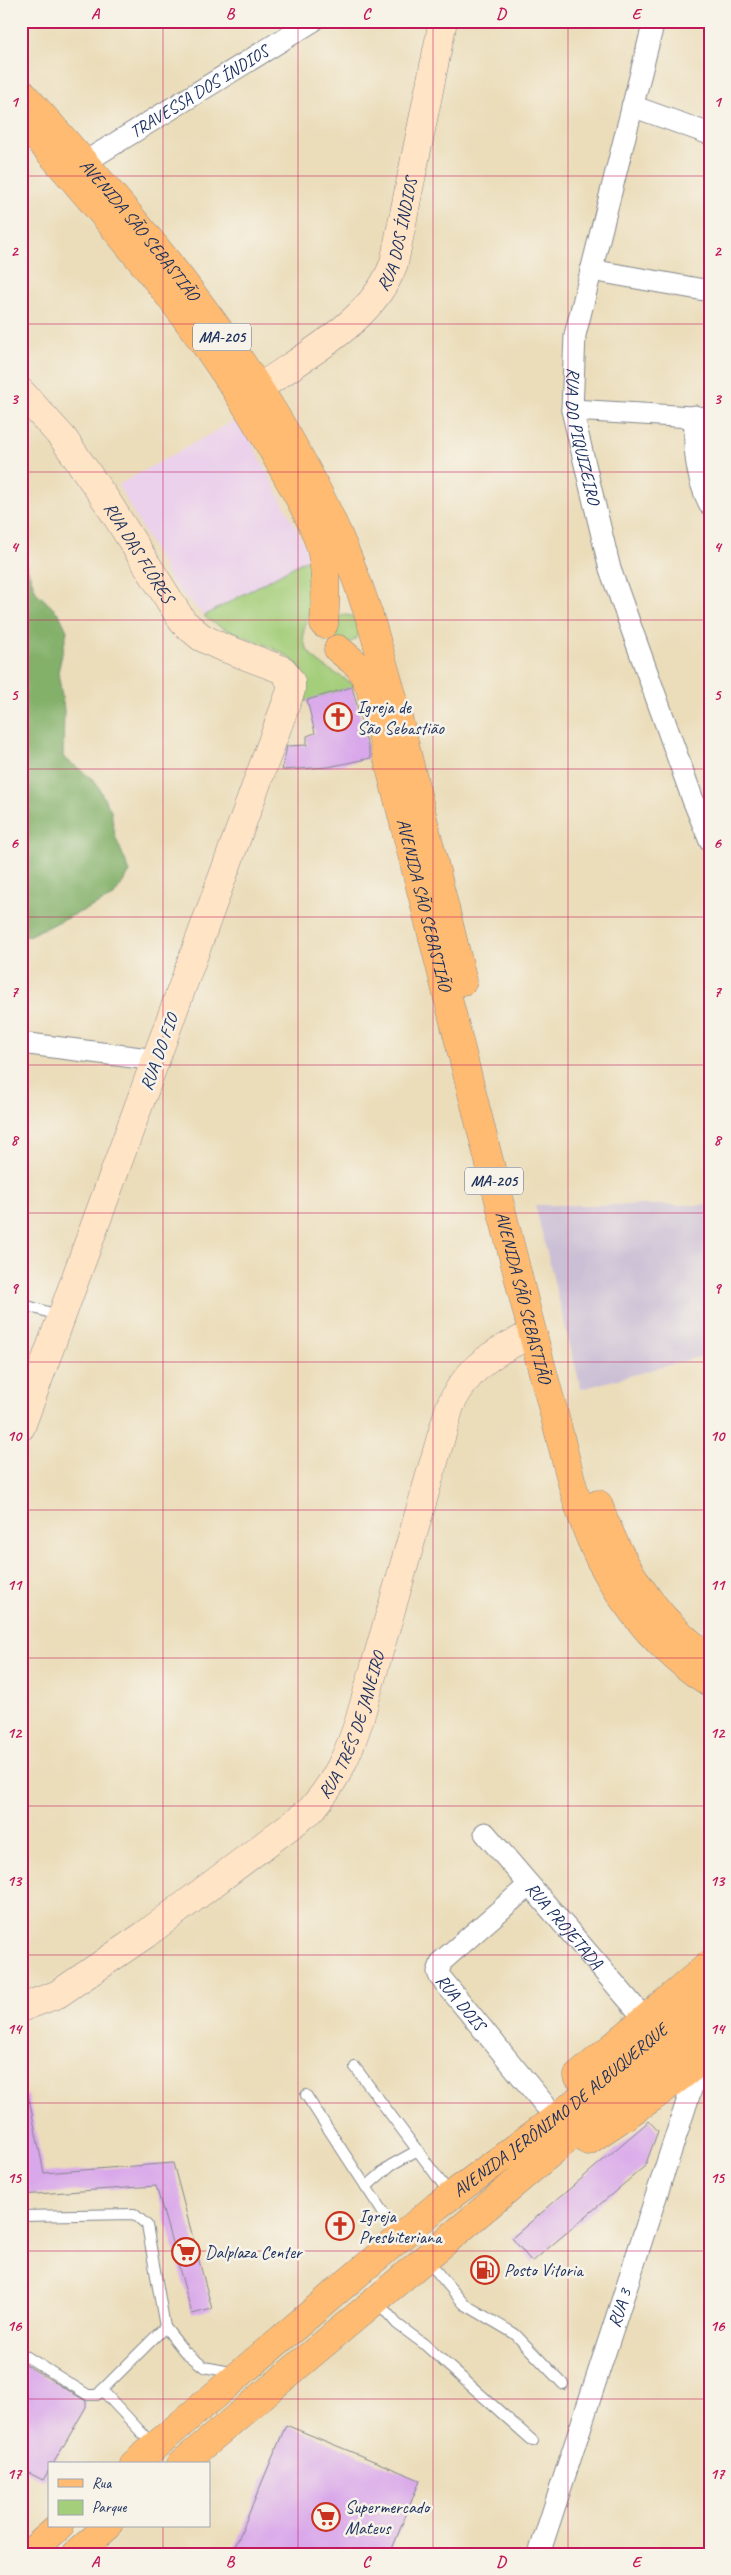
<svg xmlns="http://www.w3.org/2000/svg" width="731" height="2575" font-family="Caveat,sans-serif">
<rect width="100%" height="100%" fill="#f7f3e8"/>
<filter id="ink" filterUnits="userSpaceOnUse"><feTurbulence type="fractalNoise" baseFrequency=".02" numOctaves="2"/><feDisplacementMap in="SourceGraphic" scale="10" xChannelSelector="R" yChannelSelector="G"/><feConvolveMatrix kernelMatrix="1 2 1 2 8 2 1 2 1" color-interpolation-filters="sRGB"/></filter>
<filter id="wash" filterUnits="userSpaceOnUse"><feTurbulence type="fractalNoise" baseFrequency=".0096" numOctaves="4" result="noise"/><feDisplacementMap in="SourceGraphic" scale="20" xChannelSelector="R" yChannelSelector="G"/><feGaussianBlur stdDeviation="1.12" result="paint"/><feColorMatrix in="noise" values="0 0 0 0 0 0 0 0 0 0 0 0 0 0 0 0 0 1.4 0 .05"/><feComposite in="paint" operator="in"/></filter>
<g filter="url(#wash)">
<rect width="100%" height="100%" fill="#ebddba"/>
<polygon fill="#ebd1eb" points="239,418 311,557 204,616 172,583 118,485"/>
<polygon fill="#cbbfd5" points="535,1205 710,1205 710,1354 581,1389"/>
<g fill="#a4ce7a" stroke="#607e6c">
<path d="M311,557c1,10 5,22 4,31 -2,25 -24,48 -1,70 11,11 29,19 42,28l-57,17c1,-8 5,-19 4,-27 -4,-29 -79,-40 -99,-60z"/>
<circle cx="346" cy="629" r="14"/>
</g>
<polygon fill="#83b16a" stroke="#4f7064" points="21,514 22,554 36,592 59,614 67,631 58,672 64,710 63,757 95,781 111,811 115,836 130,872 113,897 21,939"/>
<g id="blocks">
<g fill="#d9a8ea">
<polygon points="352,687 371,758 328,767 282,770 287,746 307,745 307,736 315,733 307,700"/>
<polygon points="28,2094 44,2173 173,2163 212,2309 192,2314 156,2186 21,2195 21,2095"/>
<polygon points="649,2121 658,2131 645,2166 532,2262 512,2238"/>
<polygon points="21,2362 86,2401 86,2407 53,2464 49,2464 49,2470 43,2480 21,2469"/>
<polygon points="286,2425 420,2480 390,2554 232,2554"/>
</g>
</g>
</g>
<g filter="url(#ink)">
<use href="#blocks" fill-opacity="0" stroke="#83868c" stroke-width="1"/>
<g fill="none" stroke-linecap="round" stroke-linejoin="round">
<defs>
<g id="lane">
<polyline points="21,1304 61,1316"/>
<polyline points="355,2067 450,2194"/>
<polyline points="306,2095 399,2237"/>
<polyline points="366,2187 391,2165 418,2150"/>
<polyline points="21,2216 134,2214 147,2225 165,2327 184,2351 204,2367 236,2373"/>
<polyline points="427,2260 464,2304 515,2334 563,2384"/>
<polyline points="376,2300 397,2324 424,2344 533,2441"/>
<polyline points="21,2353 88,2395 97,2395 165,2327"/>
<polyline points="102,2390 154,2446"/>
</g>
<g id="street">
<path id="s1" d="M654,21l-79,314 -3,75 38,159 83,231 17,41"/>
<polyline points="632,106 710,134"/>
<path id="s2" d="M85,162l228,-141"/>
<polyline points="591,270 710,291"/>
<polyline points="572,410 710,418"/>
<path d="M695,416c-1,31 0,60 15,89"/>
<polyline points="21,1043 157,1060"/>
<path id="s3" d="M485,1833l159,185"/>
<path id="s4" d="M528,1886l-86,75 -4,11 2,5 105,128"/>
<path id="s5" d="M539,2554l161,-492 5,2"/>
</g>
<g id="secondary">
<path id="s6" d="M259,388c48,-34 114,-67 135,-125l49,-242"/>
<path id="s7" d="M21,392l42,46 45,65 75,119 18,15 18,9 64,24 8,12v8l-270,737"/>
<path id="s8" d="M21,2008l37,-14 88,-60 165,-124c25,-29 36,-53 48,-89l91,-315c18,-39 44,-55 83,-72"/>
</g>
<g id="primary">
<path id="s9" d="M21,92c140,154 284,323 348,524"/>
<path d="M30,130c93,105 185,214 252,337 14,26 31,53 39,82 6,25 5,50 3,75"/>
<polyline points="371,622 394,701 463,981"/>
<path id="s10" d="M338,649l22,18 10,21c49,195 97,390 147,584 13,54 28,107 42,161 11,43 21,87 41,127 26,50 62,93 110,123"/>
<path d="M598,1504c22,61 58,117 112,154"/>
<polyline points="578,2076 710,1964"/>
<polyline points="588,2141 652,2098 710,2054"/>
<path id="s11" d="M134,2464l303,-258 128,-95 145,-122"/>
<polyline points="181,2464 710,2019"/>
<polyline points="28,2554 60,2526"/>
<polyline points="76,2554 108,2526"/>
</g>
</defs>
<use href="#lane" stroke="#83868c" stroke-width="12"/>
<use href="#street" stroke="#83868c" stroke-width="23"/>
<use href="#secondary" stroke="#83868c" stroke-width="29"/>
<use href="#primary" stroke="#83868c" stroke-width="29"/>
<use href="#lane" stroke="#fff" stroke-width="10"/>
<use href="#street" stroke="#fff" stroke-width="21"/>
<use href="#secondary" stroke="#ffe4c6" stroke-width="28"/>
<use href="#primary" stroke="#ffbb71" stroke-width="28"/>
</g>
</g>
<path fill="none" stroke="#c2185b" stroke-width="1" stroke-opacity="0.55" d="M163,21v2443M298,21v2533M433,21v2533M568,21v2533M21,176h689M21,324h689M21,472h689M21,620h689M21,769h689M21,917h689M21,1065h689M21,1213h689M21,1362h689M21,1510h689M21,1658h689M21,1806h689M21,1955h689M21,2103h689M21,2251h689M21,2399h689M163,2526v28"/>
<defs>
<symbol id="church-ring" viewBox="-11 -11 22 22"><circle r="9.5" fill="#f7f3e8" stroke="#c8321e" stroke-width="1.5"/><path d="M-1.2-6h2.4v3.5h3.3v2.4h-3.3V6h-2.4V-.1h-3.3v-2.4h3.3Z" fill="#c8321e"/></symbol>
<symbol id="supermarket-ring" viewBox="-11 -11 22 22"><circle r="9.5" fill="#f7f3e8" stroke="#c8321e" stroke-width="1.5"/><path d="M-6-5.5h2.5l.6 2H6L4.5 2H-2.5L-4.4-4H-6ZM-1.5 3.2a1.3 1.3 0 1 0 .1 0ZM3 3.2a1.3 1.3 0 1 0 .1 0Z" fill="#c8321e"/></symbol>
<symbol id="fuel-ring" viewBox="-11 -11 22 22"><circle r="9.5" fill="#f7f3e8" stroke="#c8321e" stroke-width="1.5"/><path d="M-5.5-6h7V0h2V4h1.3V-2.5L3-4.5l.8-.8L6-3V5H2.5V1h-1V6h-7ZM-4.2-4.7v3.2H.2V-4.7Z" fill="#c8321e"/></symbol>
</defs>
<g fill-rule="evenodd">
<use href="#church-ring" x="322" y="701" width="32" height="32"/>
<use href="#church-ring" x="324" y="2210" width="32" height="32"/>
<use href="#supermarket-ring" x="170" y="2236" width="32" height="32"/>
<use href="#fuel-ring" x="469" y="2254" width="32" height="32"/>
<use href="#supermarket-ring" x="310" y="2501" width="32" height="32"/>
</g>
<g text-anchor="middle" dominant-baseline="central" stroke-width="5" stroke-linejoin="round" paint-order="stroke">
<g fill="#f7f3e8" stroke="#5d6a87" stroke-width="1">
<rect x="193" y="323.5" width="58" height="27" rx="4"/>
<rect x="465" y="1167.5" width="58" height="27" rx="4"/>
</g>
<g font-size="16" font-weight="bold" fill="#1b2f5e">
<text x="222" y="337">MA-205</text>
<text x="494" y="1181">MA-205</text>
</g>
<g font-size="18" fill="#1b2f5e" stroke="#f7f3e8">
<text stroke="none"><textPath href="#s2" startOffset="134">TRAVESSA DOS ÍNDIOS</textPath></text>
<text stroke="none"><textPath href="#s9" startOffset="182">AVENIDA SÃO SEBASTIÃO</textPath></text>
<text stroke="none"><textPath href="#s6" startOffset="216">RUA DOS ÍNDIOS</textPath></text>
<text stroke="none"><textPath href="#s1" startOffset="426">RUA DO PIQUIZEIRO</textPath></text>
<text stroke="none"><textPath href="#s7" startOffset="200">RUA DAS FLÔRES</textPath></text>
<text stroke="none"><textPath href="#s10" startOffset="275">AVENIDA SÃO SEBASTIÃO</textPath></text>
<text transform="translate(159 1052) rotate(-70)">RUA DO FIO</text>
<text stroke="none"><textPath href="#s10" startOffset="680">AVENIDA SÃO SEBASTIÃO</textPath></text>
<text stroke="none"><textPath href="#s8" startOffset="448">RUA TRÊS DE JANEIRO</textPath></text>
<text stroke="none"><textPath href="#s3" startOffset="122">RUA PROJETADA</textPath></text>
<text stroke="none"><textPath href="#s4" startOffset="164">RUA DOIS</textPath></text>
<text stroke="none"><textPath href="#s11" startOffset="554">AVENIDA JERÔNIMO DE ALBUQUERQUE</textPath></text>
<text stroke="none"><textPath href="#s5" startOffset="259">RUA 3</textPath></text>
</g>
<g font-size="18" fill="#1b2f5e" stroke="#f7f3e8" text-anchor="start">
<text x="357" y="707">Igreja de<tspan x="357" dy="21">São Sebastião</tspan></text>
<text x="359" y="2216">Igreja<tspan x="359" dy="21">Presbiteriana</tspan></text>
<text x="205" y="2252">Dalplaza Center</text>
<text x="504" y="2270">Posto Vitoria</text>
<text x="345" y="2507">Supermercado<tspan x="345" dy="21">Mateus</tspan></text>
</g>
</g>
<rect width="731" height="2575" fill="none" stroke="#f7f3e8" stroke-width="55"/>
<rect x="48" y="2462" width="162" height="65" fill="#f7f3e8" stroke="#9fa5b1"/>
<rect x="58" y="2479" width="25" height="8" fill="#ffbb71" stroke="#9fa5b1"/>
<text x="92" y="2488" font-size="15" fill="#1b2f5e">Rua</text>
<rect x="58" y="2500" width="25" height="15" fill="#a4ce7a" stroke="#9fa5b1"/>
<text x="92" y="2512" font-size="15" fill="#1b2f5e">Parque</text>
<rect x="28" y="28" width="676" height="2520" fill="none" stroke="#c2185b" stroke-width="2"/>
<g font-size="16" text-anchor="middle" font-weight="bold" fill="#c2185b">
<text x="95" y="19">A</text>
<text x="230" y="19">B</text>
<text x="366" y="19">C</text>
<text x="501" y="19">D</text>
<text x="636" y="19">E</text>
<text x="14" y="107">1</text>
<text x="717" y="107">1</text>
<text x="14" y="256">2</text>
<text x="717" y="256">2</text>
<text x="14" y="404">3</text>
<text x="717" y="404">3</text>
<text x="14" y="552">4</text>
<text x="717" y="552">4</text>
<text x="14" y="700">5</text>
<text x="717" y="700">5</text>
<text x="14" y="848">6</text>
<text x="717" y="848">6</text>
<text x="14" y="997">7</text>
<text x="717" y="997">7</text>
<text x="14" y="1145">8</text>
<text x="717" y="1145">8</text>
<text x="14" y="1293">9</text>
<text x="717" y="1293">9</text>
<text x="14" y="1441">10</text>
<text x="717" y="1441">10</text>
<text x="14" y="1590">11</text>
<text x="717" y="1590">11</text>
<text x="14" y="1738">12</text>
<text x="717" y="1738">12</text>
<text x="14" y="1886">13</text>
<text x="717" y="1886">13</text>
<text x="14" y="2034">14</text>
<text x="717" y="2034">14</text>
<text x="14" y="2183">15</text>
<text x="717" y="2183">15</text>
<text x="14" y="2331">16</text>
<text x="717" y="2331">16</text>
<text x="14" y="2479">17</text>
<text x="717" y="2479">17</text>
<text x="95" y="2567">A</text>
<text x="230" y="2567">B</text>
<text x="366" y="2567">C</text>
<text x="501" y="2567">D</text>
<text x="636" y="2567">E</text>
</g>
</svg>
